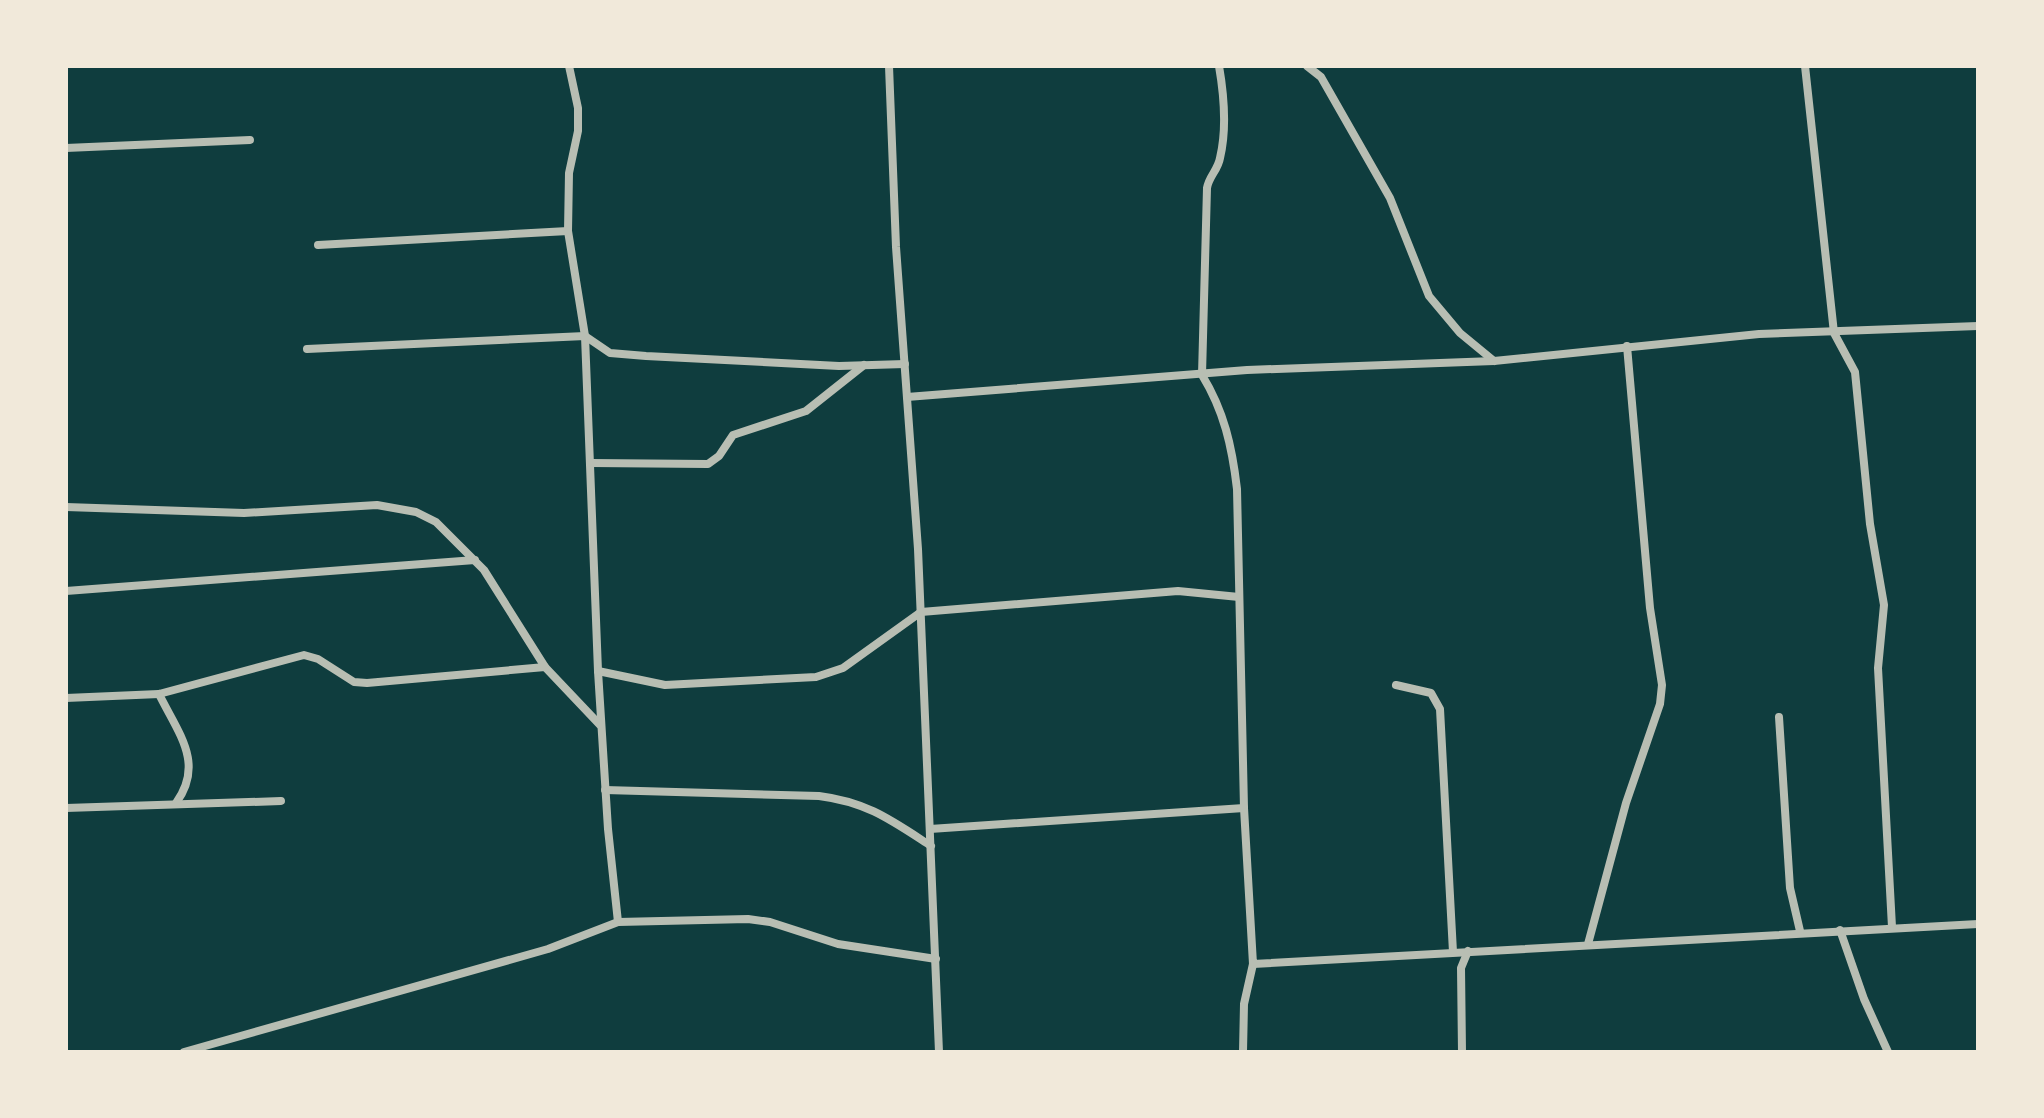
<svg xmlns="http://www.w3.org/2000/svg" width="2044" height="1118" font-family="Overpass,sans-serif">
<rect width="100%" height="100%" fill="#0f3d3e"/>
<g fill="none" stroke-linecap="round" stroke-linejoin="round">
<g stroke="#b8beb3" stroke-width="8">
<polyline points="569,66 578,108 578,131 569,173 568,231 585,336 598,671 608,829 618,922"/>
<polyline points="889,66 896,247 918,549 939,1052"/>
<path d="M1219,66c5,29 8,63 1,92 -2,12 -11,18 -13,30l-5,187c22,36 30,71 35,114l7,319 9,156 725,-40"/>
<polyline points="1307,66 1321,77 1390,198 1429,296 1460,333 1494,361"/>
<polyline points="1805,66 1834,333 1855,372 1870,524 1884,605 1878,668 1892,927"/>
<polyline points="66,148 250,140"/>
<polyline points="318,245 568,231"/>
<polyline points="307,349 585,336 610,353 646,356 839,366 905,364"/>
<polyline points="907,397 1247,370 1494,361 1759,334 1978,326"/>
<polyline points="591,463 708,464 719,456 733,435 806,411 864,365"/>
<polyline points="66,507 244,513 377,505 416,512 436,522 484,570 545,667 600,725"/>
<polyline points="66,591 475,560"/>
<polyline points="598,671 665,685 816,677 843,668 921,612 1178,591 1239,597"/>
<polyline points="1396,685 1431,693 1440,709 1453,952"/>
<path d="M159,694c19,39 46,69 17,109"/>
<polyline points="66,698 159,694 304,655 318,659 354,682 367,683 545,667"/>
<polyline points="1779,717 1790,888 1800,931"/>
<path d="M605,790l214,6c48,6 72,24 112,50"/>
<polyline points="66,808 281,801"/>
<polyline points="930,829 1244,808"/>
<polyline points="1840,930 1864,999 1888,1052"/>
<polyline points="1588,944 1626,803 1660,704 1662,685 1650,608 1627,346"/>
<polyline points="184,1052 548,949 618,922 748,919 770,922 838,944 936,959"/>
<polyline points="1243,1052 1244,1004 1253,964"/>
<polyline points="1462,1052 1461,968 1468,951"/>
</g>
</g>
<rect width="2044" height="1118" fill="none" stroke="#f1e9da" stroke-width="136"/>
</svg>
